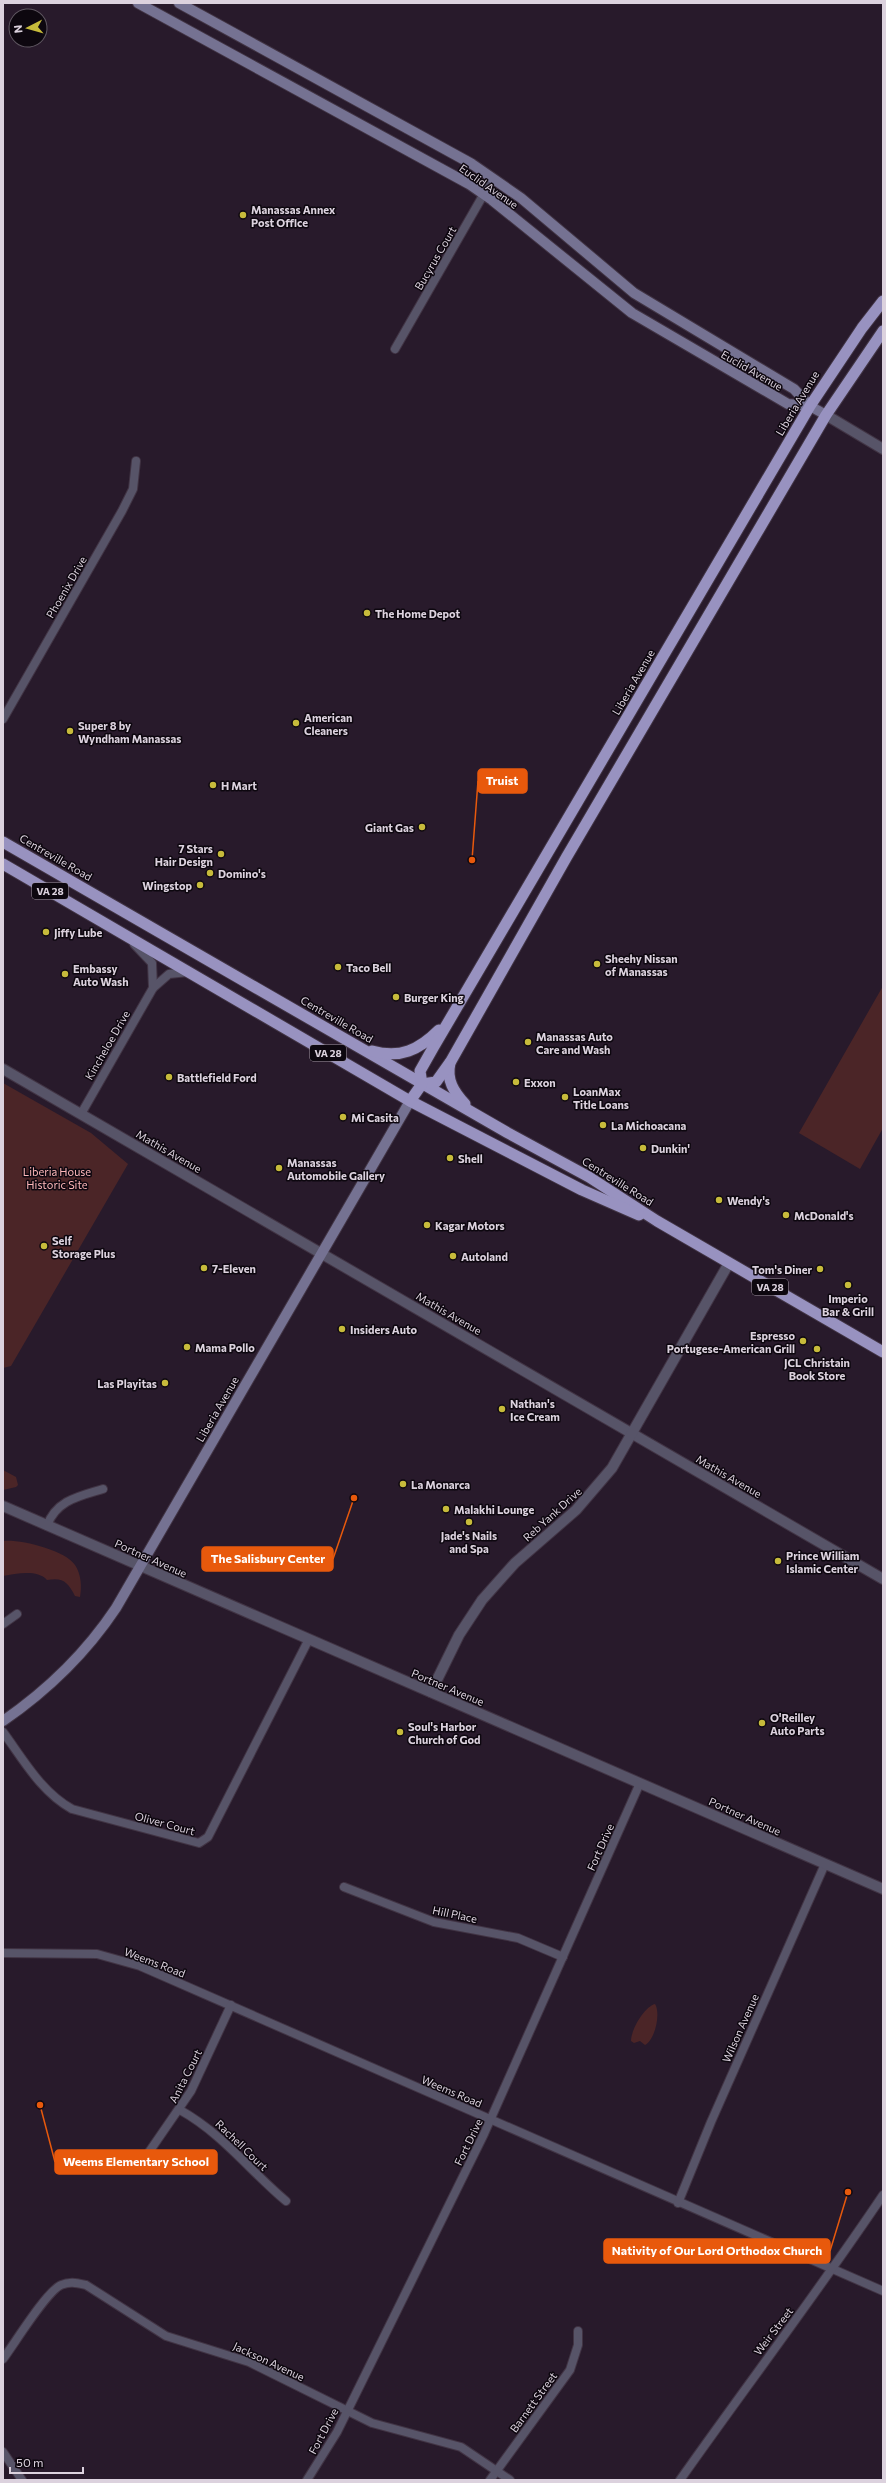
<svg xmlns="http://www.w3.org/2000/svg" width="886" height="2483" font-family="Commissioner,sans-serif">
<rect width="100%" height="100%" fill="#281a2b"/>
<g fill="#4b2527">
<polygon points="883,986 883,1128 860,1169 799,1133"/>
<polygon points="3,1083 91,1133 128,1164 11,1366 3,1368"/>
<polygon points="3,1470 16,1477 18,1485 16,1487 3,1490"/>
<path d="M3,1541c17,-2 62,9 72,24 6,9 7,21 5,32l-5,-1c-7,-14 -12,-19 -28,-16 -10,-11 -31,-6 -44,-4z"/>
<path d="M655,2004c6,9 0,36 -10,41l-5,-4 -6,2 -3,-2c0,-11 13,-34 24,-37z"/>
</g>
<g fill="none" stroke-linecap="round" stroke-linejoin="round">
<defs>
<g id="minor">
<polyline points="395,349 493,178"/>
<polyline points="3,719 122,511 133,489 136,461"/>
<polyline points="134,944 152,963 153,988"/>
<polyline points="81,1114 153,988 169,974 188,972"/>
<path d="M47,1526c9,-26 33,-30 56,-37"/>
<polyline points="3,1624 17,1614"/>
<path d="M3,1732c20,27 38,60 69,77l127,34 9,-6 101,-198"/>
<polyline points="344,1887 434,1922 518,1938 563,1957"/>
<polyline points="3,1953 97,1954 140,1966 883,2291"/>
<path d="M180,2110c43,24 69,60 106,91"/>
<polyline points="149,2152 191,2091 231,2005"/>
<polyline points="678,2203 711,2122 825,1864"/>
<path d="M3,2359c12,-16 43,-67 58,-74 9,-4 16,-2 25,0l80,51 83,26 123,61 89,24 49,33"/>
<polyline points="3,2452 22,2480"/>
<polyline points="307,2480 337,2432 484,2134 640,1783"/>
<polyline points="490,2480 570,2370 578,2345 578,2331"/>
<path d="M680,2480c67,-95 138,-188 203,-285"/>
</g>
<g id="tertiary">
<polyline points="826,415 883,449"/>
<polyline points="3,1069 883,1579"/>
<polyline points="3,1506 883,1889"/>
<polyline points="431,1692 459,1635 482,1600 515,1563 576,1510 612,1468 729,1263"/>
</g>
<g id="secondary">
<polyline points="138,3 469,184 492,200 632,313 788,404 810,406 826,415"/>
<polyline points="179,3 472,164 521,198 634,293 794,389 810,406"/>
<path d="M3,1721c45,-31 83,-68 113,-113l294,-507"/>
</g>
<g id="trunk">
<polyline points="3,842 508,1133 589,1177 657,1221 883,1352"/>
<polyline points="3,864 410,1101 582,1190 639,1215"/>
<path d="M372,1051c28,8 47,-1 67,-21"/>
<path d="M450,1063c-4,17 4,29 15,41"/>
<polyline points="422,1084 436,1082 451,1061 566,858 826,415 883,331"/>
<polyline points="410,1101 422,1084 420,1071 433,1048 810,406 862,328 883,301"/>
</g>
</defs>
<use href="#minor" stroke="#413444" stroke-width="10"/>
<use href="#tertiary" stroke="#413444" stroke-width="12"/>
<use href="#secondary" stroke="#413444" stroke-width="12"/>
<use href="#trunk" stroke="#413444" stroke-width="13"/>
<use href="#minor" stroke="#575468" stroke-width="8"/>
<use href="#tertiary" stroke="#575468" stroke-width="10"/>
<use href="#secondary" stroke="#757292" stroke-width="10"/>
<use href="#trunk" stroke="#9892c0" stroke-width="11"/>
</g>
<g fill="#c7bb3b" stroke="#0d070f" stroke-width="1.5">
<circle cx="243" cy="215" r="4"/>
<circle cx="367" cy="613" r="4"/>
<circle cx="296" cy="723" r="4"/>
<circle cx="70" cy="731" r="4"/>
<circle cx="213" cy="785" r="4"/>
<circle cx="422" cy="827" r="4"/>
<circle cx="221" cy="854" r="4"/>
<circle cx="210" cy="873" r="4"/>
<circle cx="200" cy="885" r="4"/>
<circle cx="46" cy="932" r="4"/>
<circle cx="597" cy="964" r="4"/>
<circle cx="338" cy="967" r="4"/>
<circle cx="65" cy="974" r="4"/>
<circle cx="396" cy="997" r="4"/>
<circle cx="528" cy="1042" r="4"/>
<circle cx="169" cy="1077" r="4"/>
<circle cx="516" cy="1082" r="4"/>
<circle cx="565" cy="1097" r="4"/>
<circle cx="343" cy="1117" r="4"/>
<circle cx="603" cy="1125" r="4"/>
<circle cx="643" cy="1148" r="4"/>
<circle cx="450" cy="1158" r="4"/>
<circle cx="279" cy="1168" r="4"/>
<circle cx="719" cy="1200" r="4"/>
<circle cx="786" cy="1215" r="4"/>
<circle cx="427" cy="1225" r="4"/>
<circle cx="44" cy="1246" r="4"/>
<circle cx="453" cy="1256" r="4"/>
<circle cx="204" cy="1268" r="4"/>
<circle cx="820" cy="1269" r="4"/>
<circle cx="848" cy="1285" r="4"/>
<circle cx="342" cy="1329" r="4"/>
<circle cx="803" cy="1341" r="4"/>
<circle cx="187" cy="1347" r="4"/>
<circle cx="817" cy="1349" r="4"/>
<circle cx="165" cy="1383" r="4"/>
<circle cx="502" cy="1409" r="4"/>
<circle cx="403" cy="1484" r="4"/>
<circle cx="446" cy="1509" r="4"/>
<circle cx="469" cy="1522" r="4"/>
<circle cx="778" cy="1561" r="4"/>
<circle cx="762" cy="1723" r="4"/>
<circle cx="400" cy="1732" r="4"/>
</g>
<g text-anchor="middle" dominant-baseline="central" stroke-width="3" stroke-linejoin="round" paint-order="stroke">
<g fill="#0d070f" stroke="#9e95a0" stroke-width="1">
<rect x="32" y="883" width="36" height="16" rx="3"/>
<rect x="310" y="1045" width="36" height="16" rx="3"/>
<rect x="752" y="1279" width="36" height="16" rx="3"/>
</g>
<g font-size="10" font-weight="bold" fill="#dcd2de">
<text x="50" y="891">VA 28</text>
<text x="328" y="1053">VA 28</text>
<text x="770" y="1287">VA 28</text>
</g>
<g font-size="11" fill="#dcd2de" stroke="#0d070f">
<text transform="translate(489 186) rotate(35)">Euclid Avenue</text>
<text transform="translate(435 258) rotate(-60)">Bucyrus Court</text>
<text transform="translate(752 370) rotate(30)">Euclid Avenue</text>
<text transform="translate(797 403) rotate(-59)">Liberia Avenue</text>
<text transform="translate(66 587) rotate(-60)">Phoenix Drive</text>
<text transform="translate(633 682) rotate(-60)">Liberia Avenue</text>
<text transform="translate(56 857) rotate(30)">Centreville Road</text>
<text transform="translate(337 1019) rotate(30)">Centreville Road</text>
<text transform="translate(107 1045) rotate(-60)">Kincheloe Drive</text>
<text transform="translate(169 1151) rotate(30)">Mathis Avenue</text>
<text transform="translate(618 1181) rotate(32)">Centreville Road</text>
<text transform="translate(449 1313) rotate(30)">Mathis Avenue</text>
<text transform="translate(217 1409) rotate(-60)">Liberia Avenue</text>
<text transform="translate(729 1476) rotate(30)">Mathis Avenue</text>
<text transform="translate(552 1514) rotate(-42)">Reb Yank Drive</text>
<text transform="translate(151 1558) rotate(24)">Portner Avenue</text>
<text transform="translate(448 1687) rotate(23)">Portner Avenue</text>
<text transform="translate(745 1816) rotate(24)">Portner Avenue</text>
<text transform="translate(165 1823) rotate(15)">Oliver Court</text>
<text transform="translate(600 1847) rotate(-66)">Fort Drive</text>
<text transform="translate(455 1914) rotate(12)">Hill Place</text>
<text transform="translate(155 1962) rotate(21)">Weems Road</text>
<text transform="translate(740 2028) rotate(-66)">Wilson Avenue</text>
<text transform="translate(185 2076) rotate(-63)">Anita Court</text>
<text transform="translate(452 2091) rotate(23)">Weems Road</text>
<text transform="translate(468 2142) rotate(-64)">Fort Drive</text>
<text transform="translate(242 2145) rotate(44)">Rachell Court</text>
<text transform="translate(773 2331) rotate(-53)">Weir Street</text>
<text transform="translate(269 2361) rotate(25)">Jackson Avenue</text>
<text transform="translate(533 2402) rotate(-54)">Barnett Street</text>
<text transform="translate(323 2431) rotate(-62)">Fort Drive</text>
</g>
<g font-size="11" font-weight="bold" fill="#dcd2de" stroke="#0d070f" text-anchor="start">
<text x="251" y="209">Manassas Annex<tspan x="251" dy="13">Post Office</tspan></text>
<text x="375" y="613">The Home Depot</text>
<text x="304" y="717">American<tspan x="304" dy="13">Cleaners</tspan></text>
<text x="78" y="725">Super 8 by<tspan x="78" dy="13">Wyndham Manassas</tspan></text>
<text x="221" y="785">H Mart</text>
<text x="414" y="827" text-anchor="end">Giant Gas</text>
<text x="213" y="848" text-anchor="end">7 Stars<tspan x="213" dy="13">Hair Design</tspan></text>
<text x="218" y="873">Domino's</text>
<text x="192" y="885" text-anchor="end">Wingstop</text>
<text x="54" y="932">Jiffy Lube</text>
<text x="605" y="958">Sheehy Nissan<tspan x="605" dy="13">of Manassas</tspan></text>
<text x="346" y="967">Taco Bell</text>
<text x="73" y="968">Embassy<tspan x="73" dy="13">Auto Wash</tspan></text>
<text x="404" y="997">Burger King</text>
<text x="536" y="1036">Manassas Auto<tspan x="536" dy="13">Care and Wash</tspan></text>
<text x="177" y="1077">Battlefield Ford</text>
<text x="524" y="1082">Exxon</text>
<text x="573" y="1091">LoanMax<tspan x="573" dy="13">Title Loans</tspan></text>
<text x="351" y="1117">Mi Casita</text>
<text x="611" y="1125">La Michoacana</text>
<text x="651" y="1148">Dunkin'</text>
<text x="458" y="1158">Shell</text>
<text x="287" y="1162">Manassas<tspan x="287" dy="13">Automobile Gallery</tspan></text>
<text x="727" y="1200">Wendy's</text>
<text x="794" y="1215">McDonald's</text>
<text x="435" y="1225">Kagar Motors</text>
<text x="52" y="1240">Self<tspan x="52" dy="13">Storage Plus</tspan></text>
<text x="461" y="1256">Autoland</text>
<text x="212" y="1268">7-Eleven</text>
<text x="812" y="1269" text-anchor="end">Tom's Diner</text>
<text x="848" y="1298" text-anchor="middle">Imperio<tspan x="848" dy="13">Bar &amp; Grill</tspan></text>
<text x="350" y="1329">Insiders Auto</text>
<text x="795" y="1335" text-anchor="end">Espresso<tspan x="795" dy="13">Portugese-American Grill</tspan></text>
<text x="195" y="1347">Mama Pollo</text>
<text x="817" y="1362" text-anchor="middle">JCL Christain<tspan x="817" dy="13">Book Store</tspan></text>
<text x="157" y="1383" text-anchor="end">Las Playitas</text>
<text x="510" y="1403">Nathan's<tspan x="510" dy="13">Ice Cream</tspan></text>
<text x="411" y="1484">La Monarca</text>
<text x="454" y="1509">Malakhi Lounge</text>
<text x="469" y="1535" text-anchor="middle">Jade's Nails<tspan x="469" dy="13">and Spa</tspan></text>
<text x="786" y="1555">Prince William<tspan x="786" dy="13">Islamic Center</tspan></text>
<text x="770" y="1717">O'Reilley<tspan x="770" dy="13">Auto Parts</tspan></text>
<text x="408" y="1726">Soul's Harbor<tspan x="408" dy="13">Church of God</tspan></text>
</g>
<g font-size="11" fill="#fdb7b9" stroke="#0d070f">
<text x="57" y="1171">Liberia House<tspan x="57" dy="13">Historic Site</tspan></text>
</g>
</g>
<path fill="none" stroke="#e8590c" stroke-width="1.5" d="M472 860L478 781M354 1498L333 1559M40 2105L55 2162M848 2192L830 2251"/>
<g fill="#e8590c" stroke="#0d070f" stroke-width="1.5">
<circle cx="472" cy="860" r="4"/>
<circle cx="354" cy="1498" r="4"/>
<circle cx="40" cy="2105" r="4"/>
<circle cx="848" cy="2192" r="4"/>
</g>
<g fill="#e8590c" stroke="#e8590c" stroke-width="1.5">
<rect x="478" y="769" width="49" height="24" rx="4"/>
<rect x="202" y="1547" width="131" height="24" rx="4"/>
<rect x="55" y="2150" width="162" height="24" rx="4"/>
<rect x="604" y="2239" width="226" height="24" rx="4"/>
</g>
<g font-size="12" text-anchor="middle" font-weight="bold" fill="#fff">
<text x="502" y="785">Truist</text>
<text x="268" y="1563">The Salisbury Center</text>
<text x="136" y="2166">Weems Elementary School</text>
<text x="717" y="2255">Nativity of Our Lord Orthodox Church</text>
</g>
<rect width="886" height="2483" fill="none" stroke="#dcd2de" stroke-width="8"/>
<g transform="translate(28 28) rotate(264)"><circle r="19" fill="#0d070f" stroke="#605862"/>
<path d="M0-3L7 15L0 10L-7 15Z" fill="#c7bb3b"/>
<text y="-6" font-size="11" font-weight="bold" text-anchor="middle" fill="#dcd2de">N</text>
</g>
<path d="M10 2467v6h73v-6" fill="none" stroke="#dcd2de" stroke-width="2"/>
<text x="16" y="2467" font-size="12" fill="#dcd2de" stroke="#0d070f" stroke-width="3" paint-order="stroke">50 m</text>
</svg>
